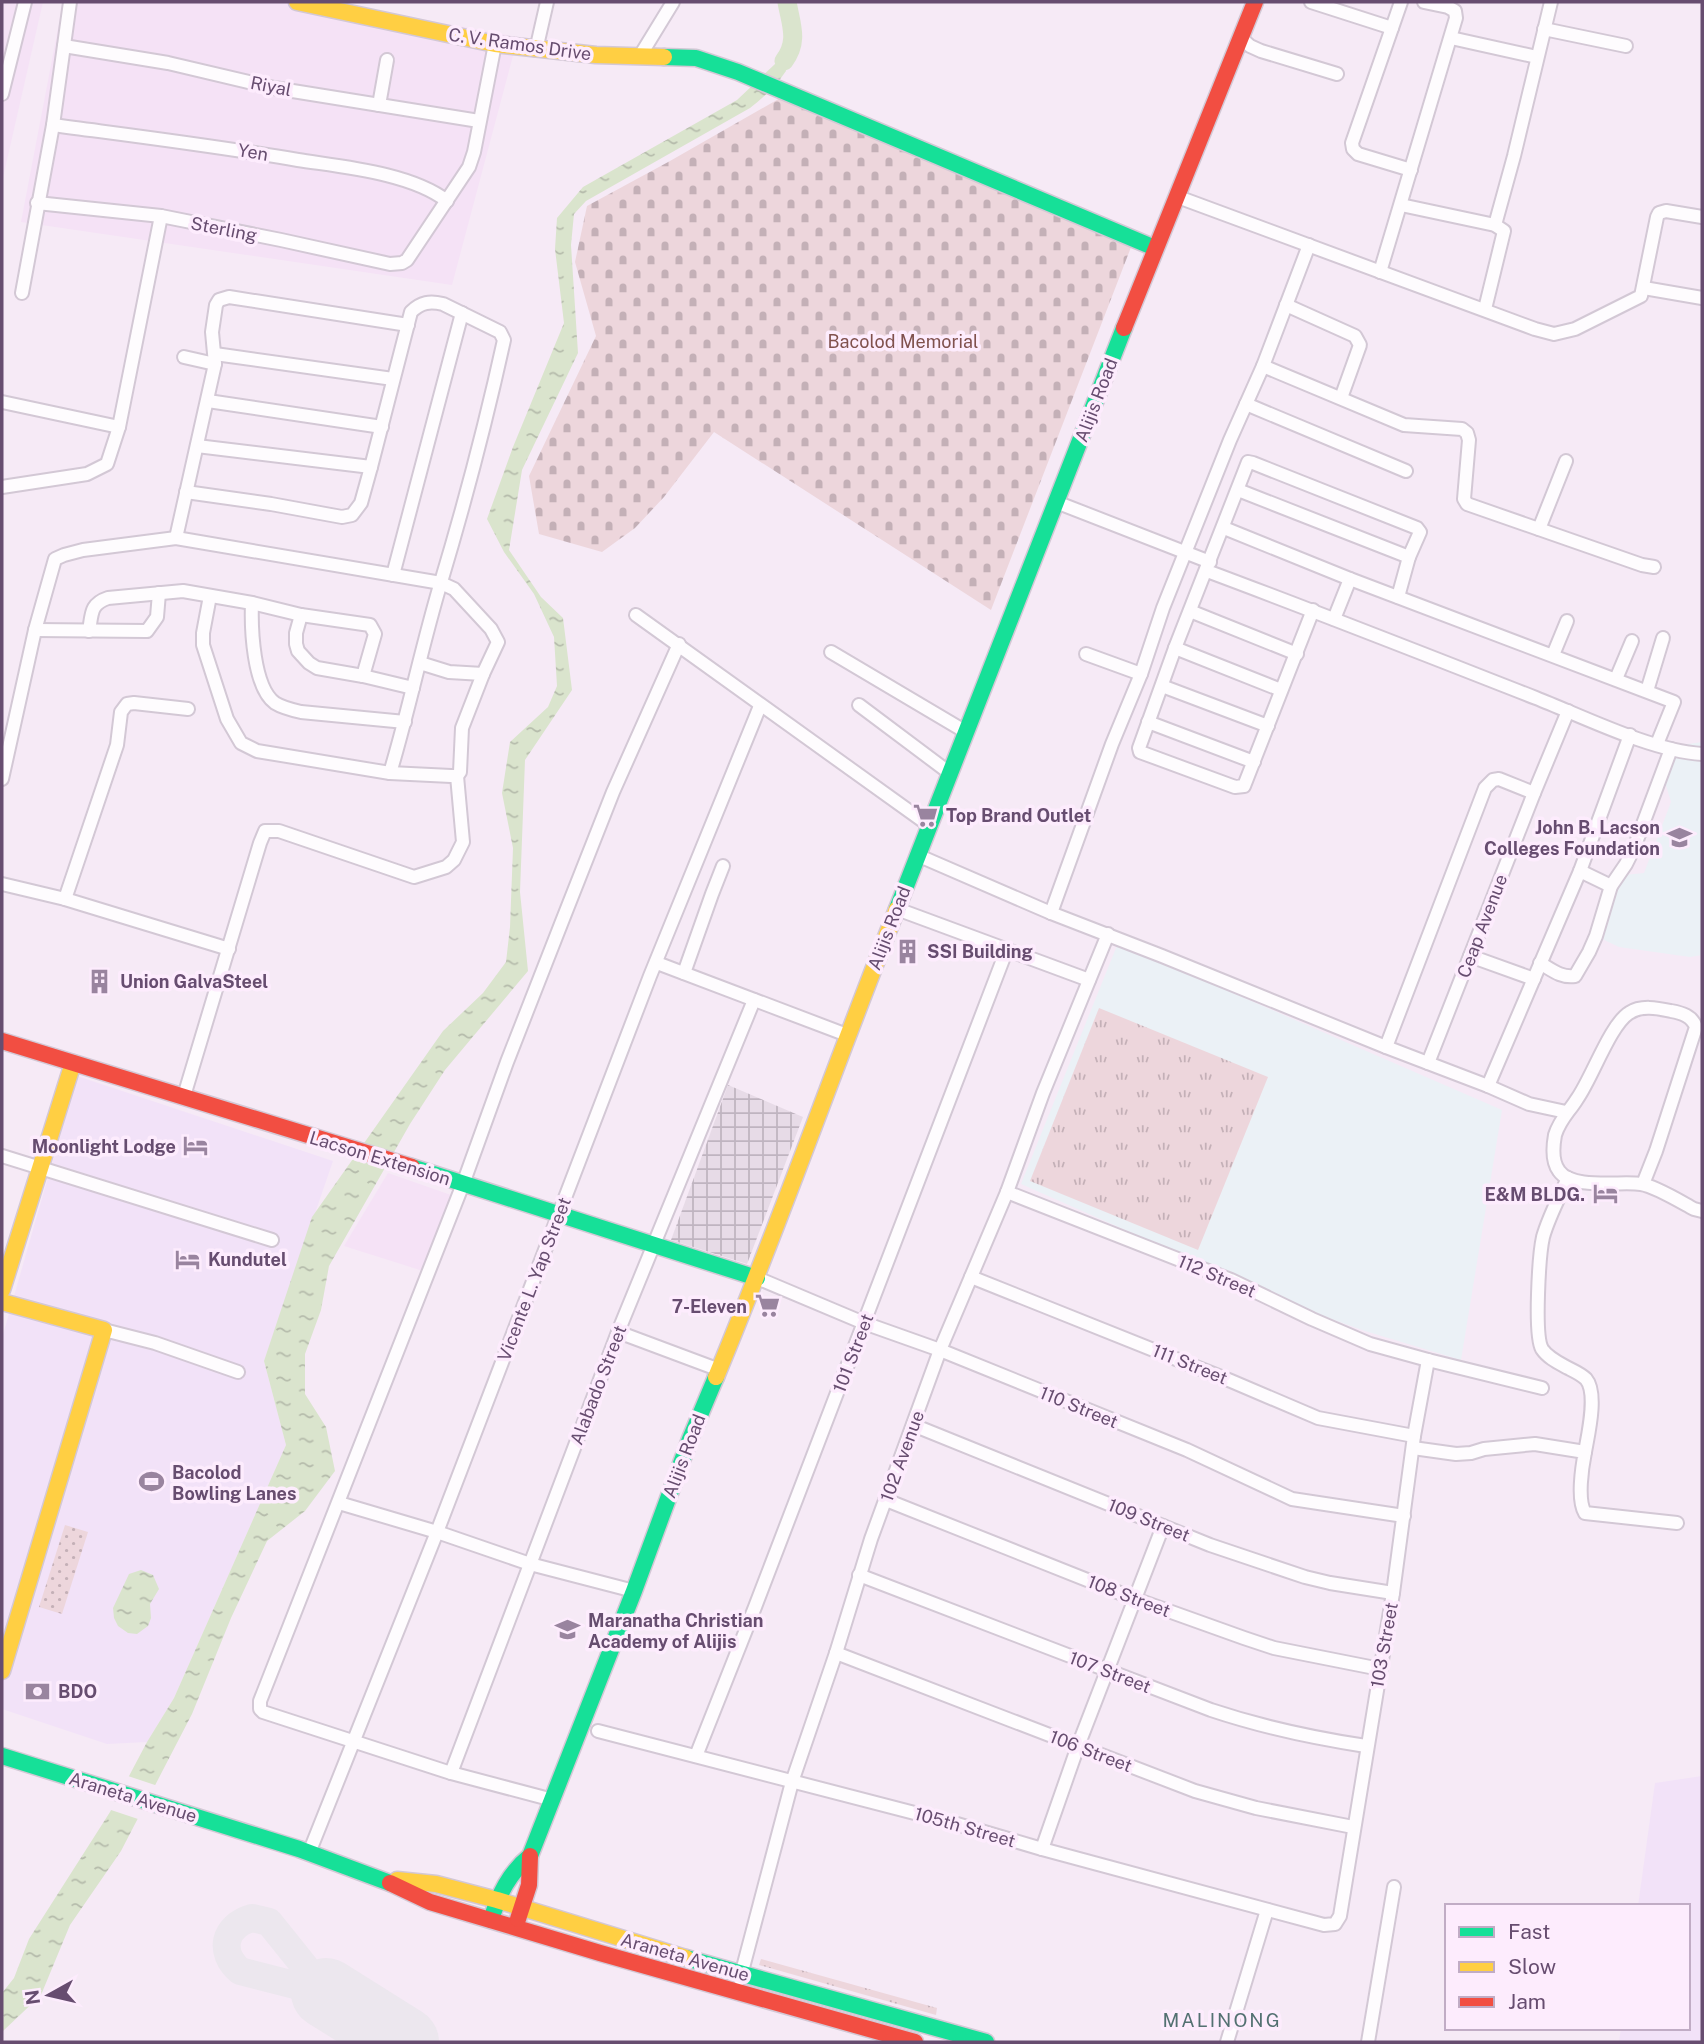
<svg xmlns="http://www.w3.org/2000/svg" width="1704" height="2044" font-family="'Public Sans',sans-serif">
<defs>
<pattern id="industrial-grid" width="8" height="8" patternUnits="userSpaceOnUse" patternTransform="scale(1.75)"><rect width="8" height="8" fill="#e7dbe7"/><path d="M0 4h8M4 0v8" fill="none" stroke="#bfb4c0"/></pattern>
<pattern id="grass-tufts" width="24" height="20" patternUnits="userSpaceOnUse" patternTransform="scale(1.75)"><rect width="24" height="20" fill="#edd6dc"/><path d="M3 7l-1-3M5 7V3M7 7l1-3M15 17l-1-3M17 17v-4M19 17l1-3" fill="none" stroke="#c4b0b7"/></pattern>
<pattern id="cemetery-stones" width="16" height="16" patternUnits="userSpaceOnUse" patternTransform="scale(1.75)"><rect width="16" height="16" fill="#edd6dc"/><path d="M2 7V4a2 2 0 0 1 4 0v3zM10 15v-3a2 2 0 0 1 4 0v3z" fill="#c4b0b7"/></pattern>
<pattern id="park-dots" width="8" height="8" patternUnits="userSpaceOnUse" patternTransform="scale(1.75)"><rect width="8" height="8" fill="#edd6dc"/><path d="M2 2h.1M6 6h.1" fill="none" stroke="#c4b0b7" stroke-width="1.8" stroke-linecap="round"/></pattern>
<pattern id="water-ripples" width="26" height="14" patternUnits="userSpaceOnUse" patternTransform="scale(1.75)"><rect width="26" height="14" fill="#dae4cd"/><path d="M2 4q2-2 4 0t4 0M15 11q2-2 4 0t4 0" fill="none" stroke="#b5bbab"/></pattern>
</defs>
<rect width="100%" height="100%" fill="#f6eaf6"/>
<g fill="#f5e2f6">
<polygon points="2,2 43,2 2,182"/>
<polygon points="63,2 330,2 518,37 452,285 21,222"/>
<polygon points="388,1173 451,1195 423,1271 344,1246"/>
</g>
<g fill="#f2e2f8">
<polygon points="77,1076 333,1161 264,1361 286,1445 174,1698 147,1742 107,1744 2,1709 2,1338"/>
<polygon points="1702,1776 1702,2042 1619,2042 1621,2028 1688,2028 1688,1906 1638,1906 1655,1783"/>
</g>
<polygon fill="url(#industrial-grid)" points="728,1085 803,1117 747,1264 671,1240"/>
<g fill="#ebf1f6">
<polygon points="1702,742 1702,955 1690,957 1619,947 1600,938 1604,931 1612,909 1614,876 1644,873 1671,802 1662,772 1674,746"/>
<polygon points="1118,943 1502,1110 1461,1360 1365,1331 1309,1311 1021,1184"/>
</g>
<g fill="url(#grass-tufts)">
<polygon points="1099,1008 1268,1077 1198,1250 1030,1181"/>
<polygon points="761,1959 937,2008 936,2015 759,1965"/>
</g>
<polygon fill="url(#cemetery-stones)" points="782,97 1133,242 991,610 714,432 664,497 635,528 602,552 539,534 529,476 596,336 575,262 587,206 670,161"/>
<polygon fill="url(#park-dots)" points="65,1525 88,1532 62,1614 39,1607"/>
<g fill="url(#water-ripples)">
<path d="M784,61l2,10c-10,15 -22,26 -36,37l-164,93 -12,13 -3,31 7,108 -56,117 -13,80 32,47 22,21 9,72 -47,70 -5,132 8,79 -83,99 -35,54 -81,142 -8,44 -16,44v40l21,33 9,44 -30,40 -38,30 -36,77 -39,96 -71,137 -51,74 -29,70 -39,37v-39l12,-15 15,-39 81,-127 37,-70 27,-44 112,-253 -22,-84 48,-144 131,-186 40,-38 23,-31 4,-35 3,-79 -11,-55 8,-51 38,-35 9,-21 -3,-49 -20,-43 -30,-42 -17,-33 26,-72 51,-124 -9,-74 2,-31 26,-31 154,-87 38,-36z"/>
<polygon points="141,1570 153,1575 159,1589 150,1604 151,1618 148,1626 137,1634 128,1633 118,1626 114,1618 113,1608 129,1574"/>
</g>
<polygon fill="#f6eaf6" points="125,1775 158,1786 141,1820 108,1809"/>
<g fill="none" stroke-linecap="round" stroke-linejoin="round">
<path stroke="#dae4cd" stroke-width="19" d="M784,61c15,-20 7,-36 3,-59"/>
<path stroke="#ece7ee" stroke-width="28" d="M252,1918l17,4 57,71 -86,-22c-22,-19 -16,-45 12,-53z"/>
<polyline stroke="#ece7ee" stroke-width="70" points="326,1993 404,2042"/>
<defs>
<g id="street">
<polyline points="1311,2 1392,28"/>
<polyline points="1401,2 1352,143 1353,149 1358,154 1411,170"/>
<polyline points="1544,29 1626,46"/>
<polyline points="1241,38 1250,46 1261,51 1337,74"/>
<polyline points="1451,38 1537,57"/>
<polyline points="64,46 168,63 274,88 479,121"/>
<polyline points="536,50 547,2"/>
<polyline points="640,56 673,2"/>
<polyline points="2,94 25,2"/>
<polyline points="379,105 387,60"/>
<path d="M53,125c82,11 164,21 245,35 45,7 113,13 149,41"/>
<polyline points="1178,197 1535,329 1554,334 1575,329 1641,296 1657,217 1659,213 1666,211 1702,217"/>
<polyline points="37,203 161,216 281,240 390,264 402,263 407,260 469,167 474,152 495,44"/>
<polyline points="1401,205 1495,225 1504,231 1485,309"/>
<polyline points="1495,225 1514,156 1551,2"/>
<polyline points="1380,272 1456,18 1455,11 1448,7 1424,2"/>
<polyline points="1644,288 1702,298"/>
<polyline points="22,293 53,125 70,2"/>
<polyline points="1286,305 1355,336 1360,345 1341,398"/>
<polyline points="215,354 393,379"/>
<polyline points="184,357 215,364"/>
<polyline points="1263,366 1404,425 1462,429 1467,433 1469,440 1464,499 1467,504 1642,565 1654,567"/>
<polyline points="208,401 382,427"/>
<polyline points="2,402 119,427"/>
<polyline points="1246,404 1406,471"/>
<polyline points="197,446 371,467"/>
<polyline points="2,487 87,474 107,464 119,427 161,216"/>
<polyline points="1238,490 1409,557"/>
<path d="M186,492l85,12 71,13 10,-2 9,-12 10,-36 40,-155c10,-10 19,-11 32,-8l57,28 4,8c-18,82 -39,162 -63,242 -19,63 -32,128 -51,191"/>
<polyline points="1056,502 1210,562"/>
<polyline points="1224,528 1350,579 1674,702 1657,744"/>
<polyline points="1539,529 1566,461"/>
<polyline points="176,538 215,364 212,332 216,305 219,300 229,297 408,325"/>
<path d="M1207,571c110,41 219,84 329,127 48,19 116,53 166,56"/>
<polyline points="393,575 462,313"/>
<path d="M252,603c-1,25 1,84 23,100 8,5 17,7 26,9l104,10"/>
<polyline points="1313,610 1244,786 1235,787 1140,752 1139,748 1175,648 1248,462 1253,463 1417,528 1420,532 1409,557 1398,597"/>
<polyline points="1190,611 1297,654"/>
<polyline points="301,615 296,633 296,644 298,651 309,663 317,668 363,676 413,688"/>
<polyline points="636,615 930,826"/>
<polyline points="1334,619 1350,579"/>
<polyline points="35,630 147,631 157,617 159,593"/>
<path d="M89,631c3,-17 1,-27 19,-33l75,-7 69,12 49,12 69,10 5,9 -12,42"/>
<polyline points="1175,648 1281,690"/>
<polyline points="831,652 966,732"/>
<polyline points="1086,654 1141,674"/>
<polyline points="1553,655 1567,621"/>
<polyline points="420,663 449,672 483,674"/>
<polyline points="1616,679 1632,641"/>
<polyline points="1162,686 1268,726"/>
<polyline points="1647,691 1663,638"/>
<polyline points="859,705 951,774"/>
<polyline points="1148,722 1254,762"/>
<polyline points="2,779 35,630 55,559 64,555 83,550 176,538 441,583 454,589 491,629 498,642 483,674 462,728 460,772 457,776 451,776 390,773 257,751 241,743 227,719 203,645 203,633 210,596"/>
<polyline points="917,855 1051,913 1162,956 1386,1047 1488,1086 1529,1104 1566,1112"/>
<polyline points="1580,871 1611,886"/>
<polyline points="2,884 65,899 229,949"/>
<polyline points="65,899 117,745 121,712 127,704 134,703 188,709"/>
<polyline points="897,909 1089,980"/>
<polyline points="1051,913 1112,744 1141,674 1163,608 1230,440 1263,366 1309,245"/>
<polyline points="1470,956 1534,979"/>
<polyline points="657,963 847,1035"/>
<path d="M1540,963c12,7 21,15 35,13l14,-24 7,-16 15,-50 15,-22 8,-16 37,-99"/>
<polyline points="684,973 712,894 723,866"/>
<polyline points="1386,1047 1485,788 1493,780 1499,779 1534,793"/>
<polyline points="1428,1063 1534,793 1568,711"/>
<polyline points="1488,1086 1580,871 1630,735"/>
<polyline points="184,1096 260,843 265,831 279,831 414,877 446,867 454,860 463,842 457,776"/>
<polyline points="2,1156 272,1240"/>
<path d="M1568,1178c-9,20 -19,38 -25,59 -4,18 -9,98 -1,112 6,9 17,14 26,19 6,3 13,6 18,11 12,14 2,56 -1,73"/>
<path d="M1643,1184l13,-33 40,-124c-4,-11 -14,-14 -25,-16 -14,-3 -30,-6 -42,2 -19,12 -37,65 -52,86 -8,13 -17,20 -22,36 -2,11 -3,27 4,36 13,19 63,10 82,13 14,2 40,18 53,25l8,2"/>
<polyline points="1007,1192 1231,1280 1312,1319 1370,1344 1428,1360 1542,1388"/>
<polyline points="971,1277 1231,1381 1318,1418 1414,1436"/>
<polyline points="757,1278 864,1323 940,1350 1187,1450 1292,1499 1404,1516"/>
<polyline points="104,1330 155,1343 238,1372"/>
<polyline points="618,1332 717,1369"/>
<polyline points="913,1425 1210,1545 1305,1577 1330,1583 1393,1593"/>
<path d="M1413,1448l43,6 15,-1 13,-4 51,-5 50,8c-3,15 -8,48 0,61l92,10"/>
<polyline points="886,1500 1135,1599 1244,1638 1274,1648 1380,1669"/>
<polyline points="339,1503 437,1532 530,1564 634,1591"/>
<path d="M859,1575l352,135c51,17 102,28 155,36"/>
<polyline points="836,1653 1195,1791 1256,1808 1353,1827"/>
<polyline points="598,1731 957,1824 1042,1849 1324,1925 1335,1924 1340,1916 1393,1593 1414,1436 1428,1360"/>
<polyline points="696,1756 755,1607 1007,949"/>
<polyline points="451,1773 618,1332 754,1000"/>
<polyline points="553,1800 451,1773 263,1712 260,1709 260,1701 463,1184 507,1062 561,924 613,792 679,644"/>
<polyline points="1042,1849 1078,1746 1163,1526"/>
<polyline points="309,1853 437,1532 650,976 760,706"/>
<polyline points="740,1979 792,1782 836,1653 871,1539 940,1350 1007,1192 1043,1093 1108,934"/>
<polyline points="1227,2042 1267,1910"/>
<polyline points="1368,2042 1394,1887"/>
</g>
<g id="fast">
<polyline points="664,57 696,58 738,72 1155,248"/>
<polyline points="897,909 1124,328"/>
<polyline points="412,1167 757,1278"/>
<polyline points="2,1756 299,1849 390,1883"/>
<path d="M491,1920c8,-26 18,-47 39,-64l104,-265 56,-152 26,-62"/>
<polyline points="686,1958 986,2042"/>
</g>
<g id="slow">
<polyline points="297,2 495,44 596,55 664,57"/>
<polyline points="2,1290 73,1063"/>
<polyline points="2,1302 104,1330 2,1671"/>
<path d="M716,1377c64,-154 119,-312 181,-468"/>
<polyline points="397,1880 436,1884 497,1900 686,1958"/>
</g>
<g id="jam">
<polyline points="1124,328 1255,2"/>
<polyline points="2,1041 412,1167"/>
<polyline points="390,1883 430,1902 600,1953 915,2042"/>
<polyline points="518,1919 529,1885 530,1856"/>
</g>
</defs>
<use href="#street" stroke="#d3c8d5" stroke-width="16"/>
<use href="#fast" stroke="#d3c8d5" stroke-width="19"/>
<use href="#slow" stroke="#d3c8d5" stroke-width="19"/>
<use href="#jam" stroke="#d3c8d5" stroke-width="19"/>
<use href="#street" stroke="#fefcfe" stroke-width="12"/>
<use href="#fast" stroke="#16e098" stroke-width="16"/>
<use href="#slow" stroke="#ffcf43" stroke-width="16"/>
<use href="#jam" stroke="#f24e42" stroke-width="16"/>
</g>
<defs>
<symbol id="supermarket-bare" viewBox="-9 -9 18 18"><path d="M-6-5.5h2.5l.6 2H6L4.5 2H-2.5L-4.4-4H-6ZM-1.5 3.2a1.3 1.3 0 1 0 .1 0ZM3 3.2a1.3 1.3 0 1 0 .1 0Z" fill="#99849f" stroke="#fdecfd" stroke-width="2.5" paint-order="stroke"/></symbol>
<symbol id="university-bare" viewBox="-9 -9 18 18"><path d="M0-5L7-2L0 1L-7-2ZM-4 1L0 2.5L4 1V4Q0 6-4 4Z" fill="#99849f" stroke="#fdecfd" stroke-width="2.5" paint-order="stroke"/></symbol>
<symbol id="building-bare" viewBox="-9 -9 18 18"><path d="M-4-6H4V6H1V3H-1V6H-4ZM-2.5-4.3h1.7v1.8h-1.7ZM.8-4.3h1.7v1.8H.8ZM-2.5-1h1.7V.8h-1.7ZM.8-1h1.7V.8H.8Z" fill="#99849f" stroke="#fdecfd" stroke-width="2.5" paint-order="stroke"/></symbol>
<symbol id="hotel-bare" viewBox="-9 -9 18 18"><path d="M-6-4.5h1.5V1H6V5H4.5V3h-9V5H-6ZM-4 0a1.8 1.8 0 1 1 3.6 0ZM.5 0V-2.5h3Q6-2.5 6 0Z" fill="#99849f" stroke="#fdecfd" stroke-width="2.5" paint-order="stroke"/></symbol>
<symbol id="stadium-bare" viewBox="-9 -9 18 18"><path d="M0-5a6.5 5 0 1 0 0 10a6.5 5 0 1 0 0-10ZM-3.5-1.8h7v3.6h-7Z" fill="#99849f" stroke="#fdecfd" stroke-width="2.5" paint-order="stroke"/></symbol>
<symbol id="school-bare" viewBox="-9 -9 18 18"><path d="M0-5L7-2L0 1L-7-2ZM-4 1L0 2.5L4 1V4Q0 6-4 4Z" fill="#99849f" stroke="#fdecfd" stroke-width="2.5" paint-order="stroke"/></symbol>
<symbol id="bank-bare" viewBox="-9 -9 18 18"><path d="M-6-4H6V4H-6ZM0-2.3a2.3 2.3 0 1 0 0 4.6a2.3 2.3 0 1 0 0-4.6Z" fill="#99849f" stroke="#fdecfd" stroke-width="2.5" paint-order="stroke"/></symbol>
</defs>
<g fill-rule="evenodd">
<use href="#supermarket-bare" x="908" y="798" width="35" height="35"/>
<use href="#university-bare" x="1662" y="820" width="35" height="35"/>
<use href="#building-bare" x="890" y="934" width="35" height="35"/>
<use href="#building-bare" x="82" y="964" width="35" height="35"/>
<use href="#hotel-bare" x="178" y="1128" width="35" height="35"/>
<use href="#hotel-bare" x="1588" y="1176" width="35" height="35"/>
<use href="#hotel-bare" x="170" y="1242" width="35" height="35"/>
<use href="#supermarket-bare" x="750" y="1288" width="35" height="35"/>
<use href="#stadium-bare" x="134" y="1464" width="35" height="35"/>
<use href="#school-bare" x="550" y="1612" width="35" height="35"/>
<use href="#bank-bare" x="20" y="1674" width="35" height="35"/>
</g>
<g text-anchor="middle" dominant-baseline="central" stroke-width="7" stroke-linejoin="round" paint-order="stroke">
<g font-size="18" fill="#674d70" stroke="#fdecfd">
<text transform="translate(520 44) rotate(8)">C. V. Ramos Drive</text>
<text transform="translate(271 86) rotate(11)">Riyal</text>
<text transform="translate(253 152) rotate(9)">Yen</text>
<text transform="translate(224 229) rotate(11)">Sterling</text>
<text transform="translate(1096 400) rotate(-69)">Alijis Road</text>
<text transform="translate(1482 926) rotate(-69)">Ceap Avenue</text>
<text transform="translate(889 928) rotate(-69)">Alijis Road</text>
<text transform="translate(380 1158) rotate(17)">Lacson Extension</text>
<text transform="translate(1217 1276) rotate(23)">112 Street</text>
<text transform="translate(534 1279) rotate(-69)">Vicente L. Yap Street</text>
<text transform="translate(853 1353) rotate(-69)">101 Street</text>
<text transform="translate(1190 1364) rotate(22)">111 Street</text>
<text transform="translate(598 1385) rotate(-69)">Alabado Street</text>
<text transform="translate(1079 1407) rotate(22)">110 Street</text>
<text transform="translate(684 1456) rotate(-69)">Alijis Road</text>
<text transform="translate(902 1456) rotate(-70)">102 Avenue</text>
<text transform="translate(1149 1520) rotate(22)">109 Street</text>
<text transform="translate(1129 1596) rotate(21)">108 Street</text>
<text transform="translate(1384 1645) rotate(-80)">103 Street</text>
<text transform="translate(1110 1672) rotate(21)">107 Street</text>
<text transform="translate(1091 1751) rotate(21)">106 Street</text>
<text transform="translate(133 1797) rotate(17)">Araneta Avenue</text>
<text transform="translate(965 1827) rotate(16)">105th Street</text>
<text transform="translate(685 1957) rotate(16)">Araneta Avenue</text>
</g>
<g font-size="18" fill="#80514d" stroke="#fdecfd">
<text x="903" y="341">Bacolod Memorial</text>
</g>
<g font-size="18" font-weight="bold" fill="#674d70" stroke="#fdecfd" text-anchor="start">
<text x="946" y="815">Top Brand Outlet</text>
<text x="1660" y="827" text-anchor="end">John B. Lacson<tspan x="1660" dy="21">Colleges Foundation</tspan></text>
<text x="927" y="951">SSI Building</text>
<text x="120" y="981">Union GalvaSteel</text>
<text x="176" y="1146" text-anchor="end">Moonlight Lodge</text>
<text x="1585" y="1194" text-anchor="end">E&amp;M BLDG.</text>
<text x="208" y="1259">Kundutel</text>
<text x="747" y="1306" text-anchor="end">7-Eleven</text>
<text x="172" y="1472">Bacolod<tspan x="172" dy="21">Bowling Lanes</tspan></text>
<text x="588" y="1620">Maranatha Christian<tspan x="588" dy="21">Academy of Alijis</tspan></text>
<text x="58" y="1691">BDO</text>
</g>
<g font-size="19" letter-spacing="2" fill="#547172" stroke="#fdecfd">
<text x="1222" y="2020">MALINONG</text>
</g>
</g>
<rect width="1704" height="2044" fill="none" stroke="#674d70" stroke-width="7"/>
<rect x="1445" y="1904" width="245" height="126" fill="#fdecfd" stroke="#c1acc5" stroke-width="2"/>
<rect x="1459" y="1927" width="35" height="10" fill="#16e098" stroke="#c1acc5" stroke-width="2"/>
<text x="1508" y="1939" font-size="21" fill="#674d70">Fast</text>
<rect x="1459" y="1962" width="35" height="10" fill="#ffcf43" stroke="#c1acc5" stroke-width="2"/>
<text x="1508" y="1974" font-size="21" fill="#674d70">Slow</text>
<rect x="1459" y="1997" width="35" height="10" fill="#f24e42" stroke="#c1acc5" stroke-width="2"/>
<text x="1508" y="2009" font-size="21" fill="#674d70">Jam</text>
<g transform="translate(49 1995) rotate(262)" stroke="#fdecfd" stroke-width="5" paint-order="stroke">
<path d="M0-5L12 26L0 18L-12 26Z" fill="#674d70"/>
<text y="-10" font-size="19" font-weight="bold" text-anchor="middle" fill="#674d70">N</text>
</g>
</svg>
